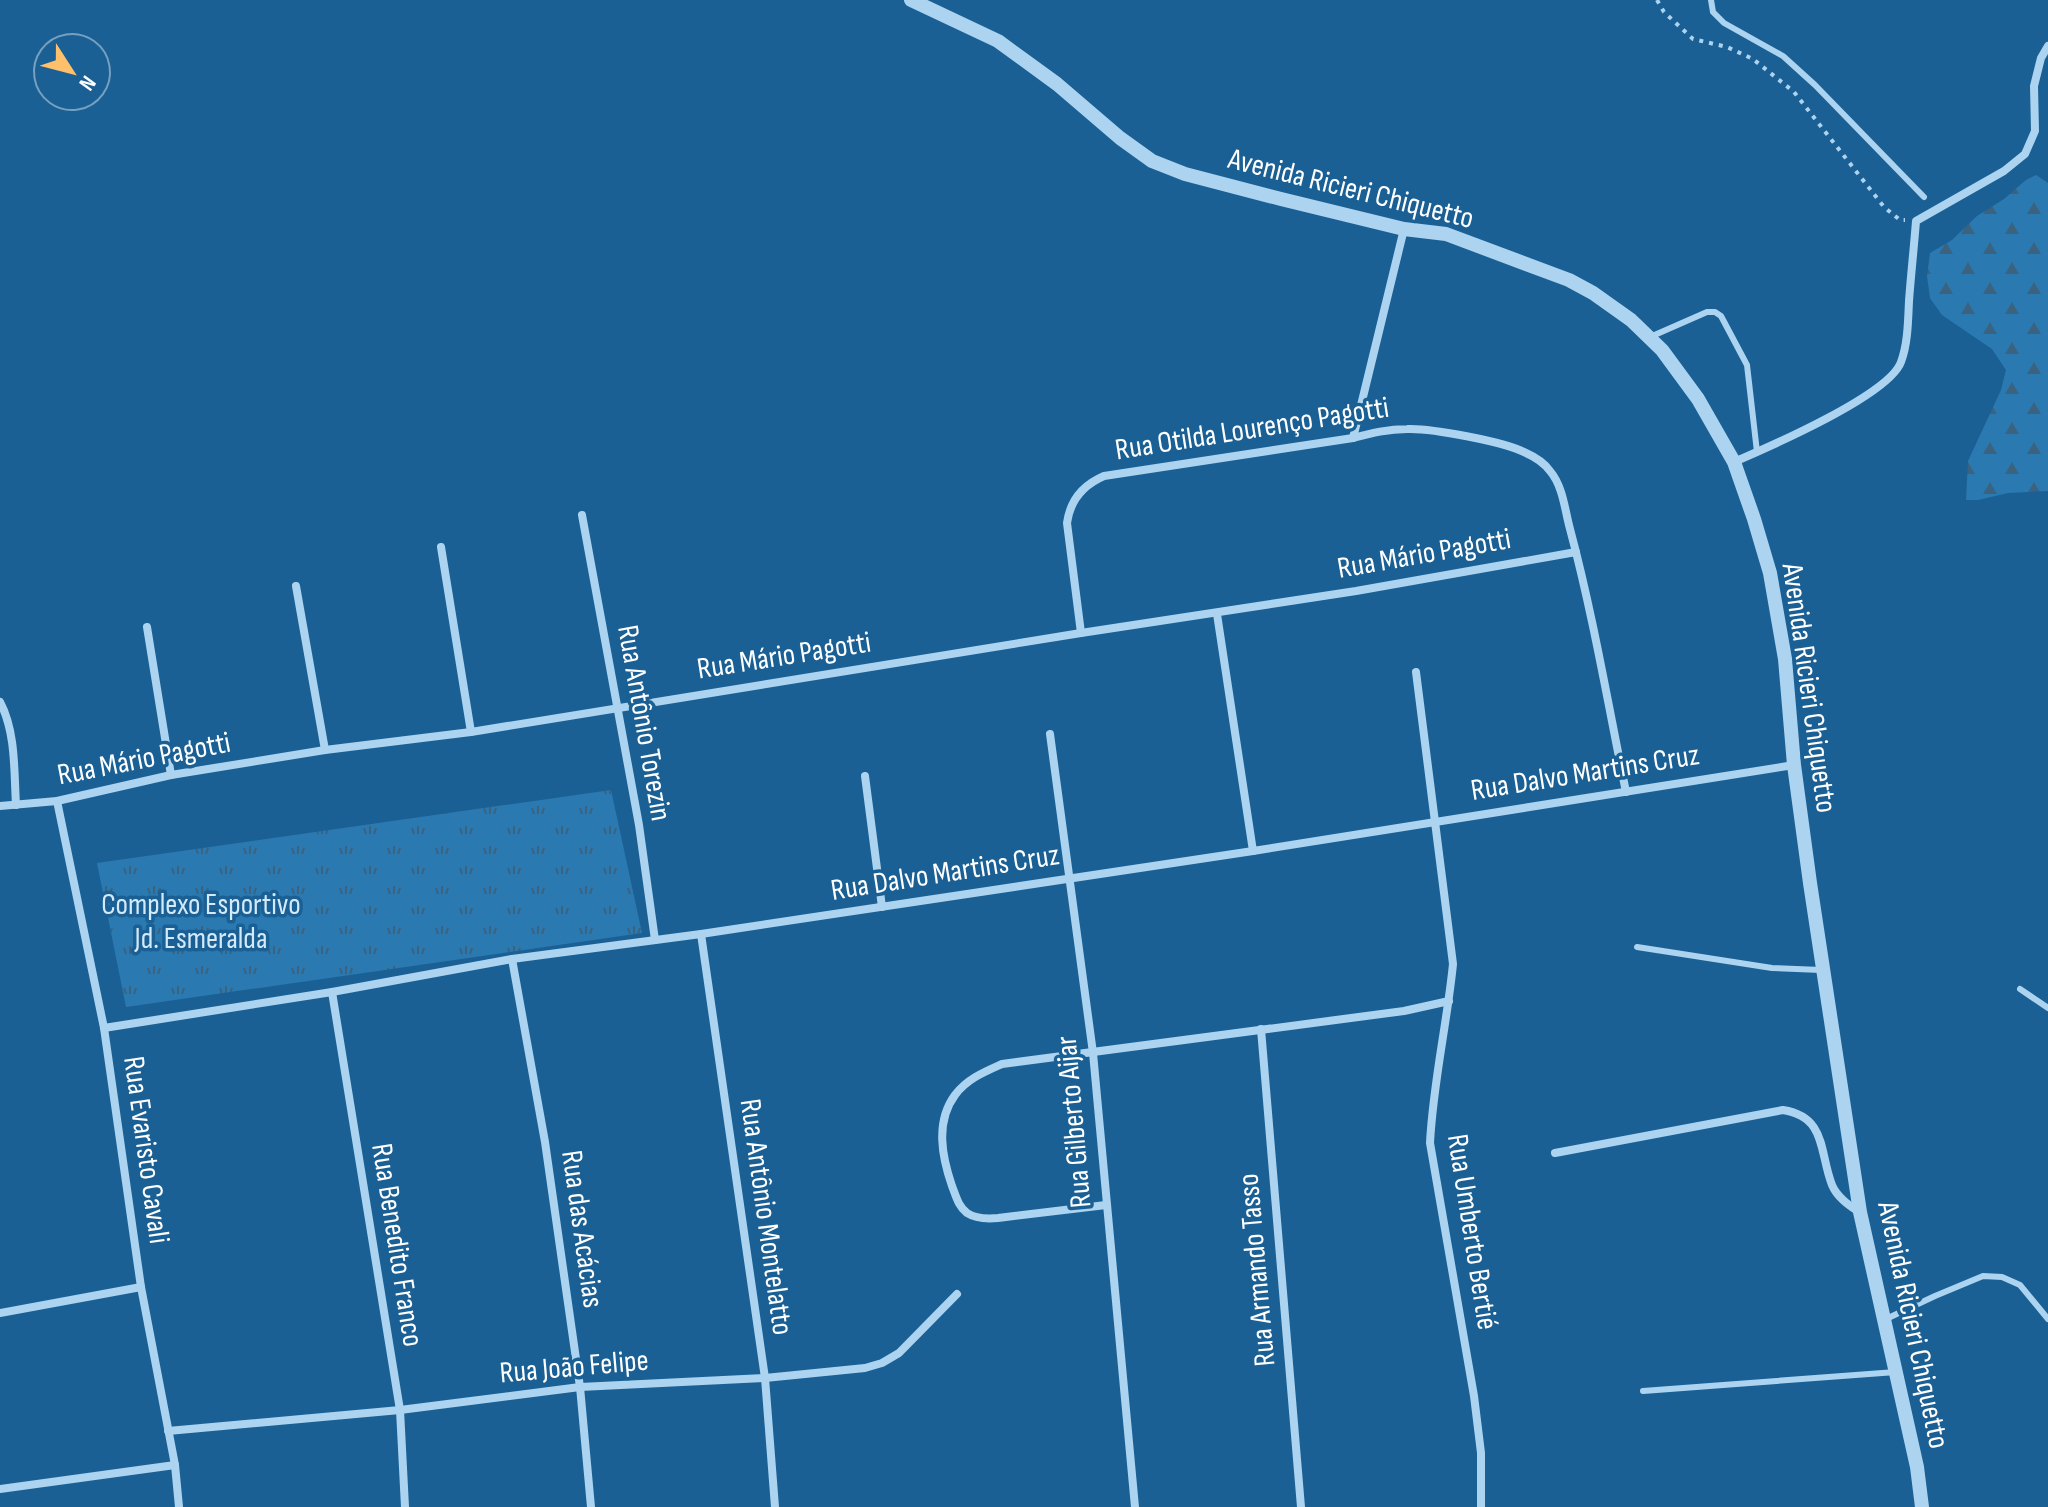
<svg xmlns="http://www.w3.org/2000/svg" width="2048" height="1507" font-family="'Sofia Sans Condensed',sans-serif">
<defs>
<pattern id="forest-firs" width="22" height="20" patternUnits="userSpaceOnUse" patternTransform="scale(2)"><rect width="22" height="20" fill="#2a79b1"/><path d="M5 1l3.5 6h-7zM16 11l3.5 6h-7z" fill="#3b627e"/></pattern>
<pattern id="park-tufts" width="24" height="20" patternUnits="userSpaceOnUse" patternTransform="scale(2)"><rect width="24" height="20" fill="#2a79b1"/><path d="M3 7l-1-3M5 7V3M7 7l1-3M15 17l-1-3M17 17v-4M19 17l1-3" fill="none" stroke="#3b627e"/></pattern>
</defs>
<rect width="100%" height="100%" fill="#1a6095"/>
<polygon fill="url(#forest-firs)" points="2036,175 2048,183 2048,491 2008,493 1978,500 1966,500 1968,461 2001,390 2006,370 1992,349 1942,315 1930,298 1927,276 1930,253 1952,240 1977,216 2004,199 2026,180"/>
<polygon fill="url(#park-tufts)" points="611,790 642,933 126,1007 97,863"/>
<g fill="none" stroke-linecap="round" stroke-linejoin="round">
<polyline stroke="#acd4f0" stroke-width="4" stroke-dasharray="4 6" stroke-linecap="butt" points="1657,0 1664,12 1693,39 1727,47 1753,59 1794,92 1884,207 1900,220 1905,220"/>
<g stroke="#acd4f0" stroke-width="6">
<polyline points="1711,0 1713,12 1724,23 1783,56 1815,85 1924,197"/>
<polyline points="1650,337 1707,312 1715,312 1721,316 1747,365 1757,452"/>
<polyline points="1637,947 1772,968 1821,970"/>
<polyline points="2020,989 2048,1008"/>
<polyline points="1886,1319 1935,1296 1983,1276 2002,1277 2020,1285 2048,1319"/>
<polyline points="1643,1391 1896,1372"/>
</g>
<g stroke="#acd4f0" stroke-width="8">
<polyline points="1353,438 1404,229"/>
<path d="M1734,462c35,-15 155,-67 167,-100 7,-19 7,-41 8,-61 2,-27 5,-54 7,-80l88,-50 21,-17 10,-23 -1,-45 7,-28 7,-12"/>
<polyline points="582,515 639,825 655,940"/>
<polyline points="441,547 471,732"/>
<polyline points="296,586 325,750"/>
<polyline points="1217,614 1253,851"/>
<polyline points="147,627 171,775"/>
<path d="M1081,633l-14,-110c3,-22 16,-38 37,-47l249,-38c19,-5 35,-9 54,-9 24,-1 99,13 119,24 9,4 19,11 24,18 13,15 15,40 20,58 23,86 38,175 56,263"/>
<path d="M1416,672l37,292c-6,60 -20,119 -23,179l44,253 7,57v54"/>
<path d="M0,702c16,30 14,70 16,103"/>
<polyline points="1050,734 1093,1053 1135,1507"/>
<polyline points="865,776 882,907"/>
<polyline points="57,801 104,1028 141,1287 175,1465 179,1507"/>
<polyline points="0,806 57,801 171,775 325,750 471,732 1081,633 1356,591 1576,552"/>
<polyline points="701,934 765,1378 775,1507"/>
<polyline points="512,959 545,1142 580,1387 591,1507"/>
<polyline points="332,992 400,1410 405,1507"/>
<polyline points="104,1028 332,992 512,959 701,934 1253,851 1794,765"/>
<polyline points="1261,1029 1301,1507"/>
<path d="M1555,1153l228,-43c44,7 36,42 49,75 5,12 16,20 27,27"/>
<path d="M1106,1205l-108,13c-11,1 -22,1 -31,-5 -9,-7 -11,-17 -15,-27 -10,-29 -17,-64 3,-91 12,-16 29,-23 47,-31l402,-53 45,-10"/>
<polyline points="0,1313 141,1287"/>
<polyline points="168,1431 400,1410 580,1387 765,1378 865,1368 882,1363 899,1353 957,1294"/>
<polyline points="0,1489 175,1465"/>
</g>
<polyline stroke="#acd4f0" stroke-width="14" points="911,0 998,41 1057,84 1120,138 1152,161 1185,174 1281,199 1404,229 1446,234 1569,280 1593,293 1631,320 1662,350 1698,399 1734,462 1754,519 1770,573 1785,659 1794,765 1810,883 1860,1212 1917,1467 1922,1507"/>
</g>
<g text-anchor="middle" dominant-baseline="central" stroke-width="7" stroke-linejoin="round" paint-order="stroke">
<g font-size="30" fill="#fff" stroke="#1a6095">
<text transform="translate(1351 189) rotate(14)">Avenida Ricieri Chiquetto</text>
<text transform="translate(1252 429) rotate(-9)">Rua Otilda Lourenço Pagotti</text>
<text transform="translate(1424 554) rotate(-10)">Rua Mário Pagotti</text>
<text transform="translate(784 656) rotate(-9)">Rua Mário Pagotti</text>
<text transform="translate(1809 688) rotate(82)">Avenida Ricieri Chiquetto</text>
<text transform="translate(644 723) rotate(80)">Rua Antônio Torezin</text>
<text transform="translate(144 759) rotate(-11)">Rua Mário Pagotti</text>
<text transform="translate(1585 773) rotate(-9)">Rua Dalvo Martins Cruz</text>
<text transform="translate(945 873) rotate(-9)">Rua Dalvo Martins Cruz</text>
<text transform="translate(1074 1122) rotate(-95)">Rua Gilberto Aijar</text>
<text transform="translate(146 1150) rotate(82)">Rua Evaristo Cavali</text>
<text transform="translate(766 1217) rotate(82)">Rua Antônio Montelatto</text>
<text transform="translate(582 1229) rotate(82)">Rua das Acácias</text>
<text transform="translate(1472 1232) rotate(81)">Rua Umberto Bertié</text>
<text transform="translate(397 1245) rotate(81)">Rua Benedito Franco</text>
<text transform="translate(1257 1270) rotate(-95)">Rua Armando Tasso</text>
<text transform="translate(1913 1325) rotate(78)">Avenida Ricieri Chiquetto</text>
<text transform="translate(574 1367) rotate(-5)">Rua João Felipe</text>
</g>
<g font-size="30" fill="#d3eafb" stroke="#1a6095">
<text x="201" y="905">Complexo Esportivo<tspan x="201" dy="34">Jd. Esmeralda</tspan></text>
</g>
</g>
<g transform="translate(72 72) rotate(126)"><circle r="38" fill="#1a6095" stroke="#76a0bf" stroke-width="2"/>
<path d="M0-6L14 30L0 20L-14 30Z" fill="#ffc06b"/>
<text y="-12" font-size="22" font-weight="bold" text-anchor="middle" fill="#ffffff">N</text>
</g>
</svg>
